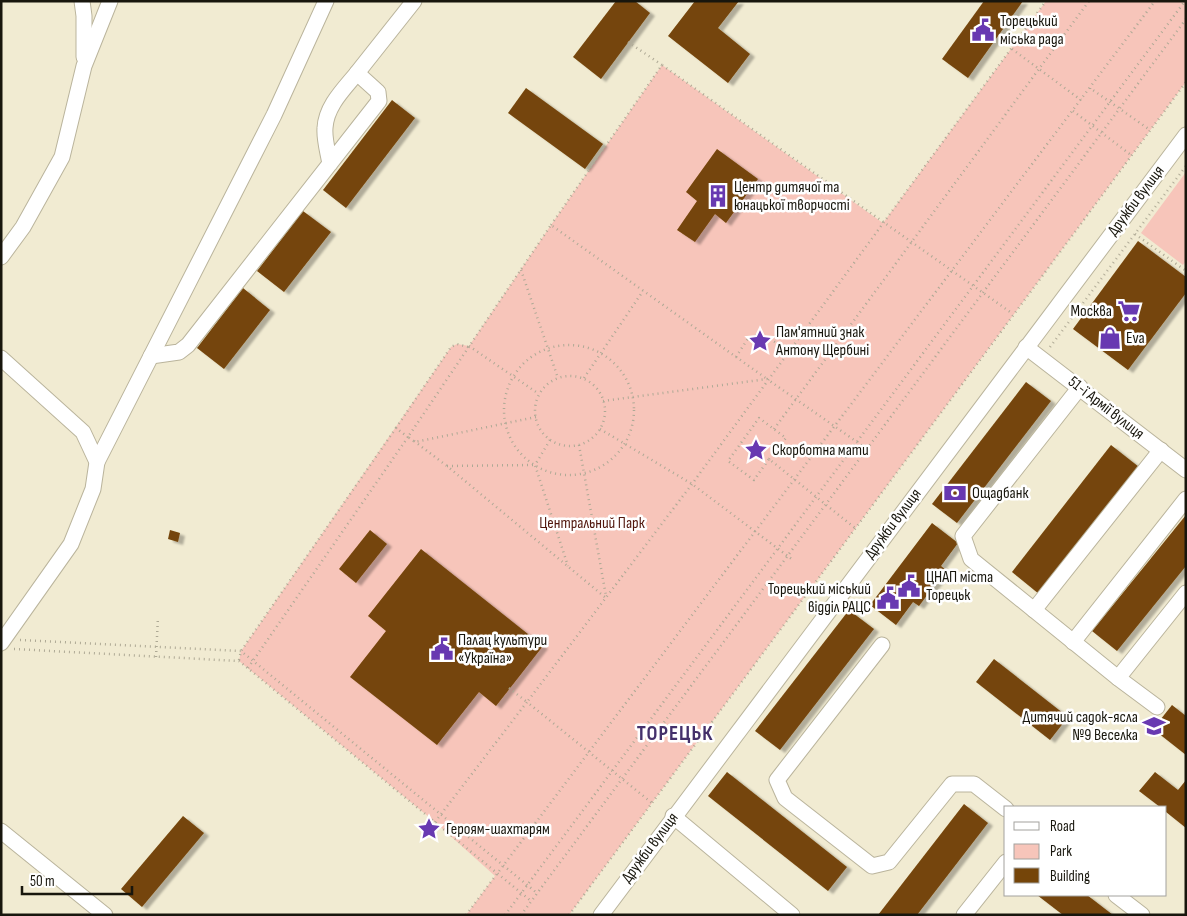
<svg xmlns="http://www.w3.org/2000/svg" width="1187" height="916" font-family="'Sofia Sans Condensed',sans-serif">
<defs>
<filter id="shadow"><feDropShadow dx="5" dy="3" stdDeviation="1" flood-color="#0004"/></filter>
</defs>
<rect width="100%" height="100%" fill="#f1ebd2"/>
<g fill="#f7c5ba">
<polygon points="1046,1 1186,1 1186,82 569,915 466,915 495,876 435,822 239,661 241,651 451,347 457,344 469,346 551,225 662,65 883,223"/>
<polygon points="1186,172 1186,261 1183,265 1141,233"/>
</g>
<g fill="#754509" filter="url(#shadow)">
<polygon points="616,1 635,1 650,13 601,79 573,57"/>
<polygon points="695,1 739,1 718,28 750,54 728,83 668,36"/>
<polygon points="984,1 1023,1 968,78 942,59"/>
<polygon points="526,88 603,144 585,169 508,113"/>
<polygon points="392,100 415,118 346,208 323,190"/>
<polygon points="717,149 758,179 726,223 715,214 695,242 677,230 697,201 686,192"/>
<polygon points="303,211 331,232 284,292 257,271"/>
<polygon points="1138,241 1186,277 1186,293 1128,370 1073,329"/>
<polygon points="243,288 270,310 224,369 197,348"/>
<polygon points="1026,382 1051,401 957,523 932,504"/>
<polygon points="1111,445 1139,467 1039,594 1012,572"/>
<polygon points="1186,515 1186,566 1117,651 1092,631"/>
<polygon points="932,523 958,543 941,566 946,570 919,606 913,602 896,625 870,605"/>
<polygon points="170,530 180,533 178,542 168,539"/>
<polygon points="370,530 387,544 356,583 339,569"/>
<polygon points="421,549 543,646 496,706 479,692 437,745 350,677 386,631 368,616"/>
<polygon points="849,610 874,629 780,750 755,731"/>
<polygon points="994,659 1068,717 1050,740 976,682"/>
<polygon points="1172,705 1186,716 1186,755 1153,729"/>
<polygon points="727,772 847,867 828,891 708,796"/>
<polygon points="1155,772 1178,790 1186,780 1186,828 1166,812 1166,807 1160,807 1139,791"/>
<polygon points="964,804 988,823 917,915 878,915"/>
<polygon points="183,816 204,833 142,907 121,889"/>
<polygon points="1037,895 1087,895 1113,915 1063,915"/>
</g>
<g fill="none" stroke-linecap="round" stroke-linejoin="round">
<defs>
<g id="minor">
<polyline points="82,1 84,16 84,57"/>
<polyline points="357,73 414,1"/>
<polyline points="1,257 23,227 62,157 84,66 110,1"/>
<polyline points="1026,347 1186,470"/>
<path d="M151,356l28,-4 9,-7 191,-244 -1,-9 -21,-19c-13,16 -31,33 -32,55 -1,11 3,24 5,36"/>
<polyline points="1,358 83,432 97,462 93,489 71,544 1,643"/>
<polyline points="1080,387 963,536 971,559 1118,678"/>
<polyline points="97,462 274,115 326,1"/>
<polyline points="1034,610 1161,450"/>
<polyline points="1073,642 1186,499"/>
<polyline points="882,645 777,780 785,798 872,866 889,862 952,784 974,784 1006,809"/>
<polyline points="1157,707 1118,678 1186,593"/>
<polyline points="673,816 792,915"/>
<polyline points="1,831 105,915"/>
<polyline points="1116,895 1142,915"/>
<polyline points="601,915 1186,135"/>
<polyline points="964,915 1006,862"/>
</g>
</defs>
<use href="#minor" stroke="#bab49c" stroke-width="17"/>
<g stroke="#aea995" stroke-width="2.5" stroke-dasharray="1 4" stroke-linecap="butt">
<polyline points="628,42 662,65"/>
<polyline points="1012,49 1081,100"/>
<polyline points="1090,89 1090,88 1150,130"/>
<polyline points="1073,111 1131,155"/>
<polyline points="551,225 662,65 1013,314"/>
<polyline points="1135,234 1186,271"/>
<polyline points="521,270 558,378"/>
<circle cx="569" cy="410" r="65"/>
<polyline points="469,346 539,394"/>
<polyline points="1050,347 1186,166"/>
<polyline points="736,357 747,340 757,335 769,338 788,351"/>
<circle cx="570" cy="411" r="35"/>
<polyline points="584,378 643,291"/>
<polyline points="603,401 767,379 867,449"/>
<polyline points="536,417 415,442 408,437 551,225 767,379"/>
<polyline points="396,428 451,347 457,344 468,347"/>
<polyline points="600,429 692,484 793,560"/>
<polyline points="774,429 1089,1"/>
<polyline points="550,440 535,465 568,566"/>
<polyline points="414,441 447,466"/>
<polyline points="579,445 606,596"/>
<polyline points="769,459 786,438 759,418 728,461 754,480 769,459 855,528"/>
<polyline points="533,465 447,466 606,598"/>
<polyline points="20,640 241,651 537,893"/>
<polyline points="14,649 239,661 531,901"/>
<polyline points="156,657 158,617"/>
<polyline points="239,660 241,651 396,428 409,438"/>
<polyline points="248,668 408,437"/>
<polyline points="509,688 527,702 692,484 1046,1"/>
<polyline points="435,822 527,702 652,803"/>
<polyline points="466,915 1155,1"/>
<polyline points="505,915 1185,1"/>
<polyline points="521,915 1186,19"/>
<polyline points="569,915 1186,82"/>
</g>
<use href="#minor" stroke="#fff" stroke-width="15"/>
</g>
<defs>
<symbol id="civic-bare" viewBox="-9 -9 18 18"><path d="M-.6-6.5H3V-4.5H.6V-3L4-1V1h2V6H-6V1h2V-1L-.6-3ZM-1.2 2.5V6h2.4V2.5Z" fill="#6839b1" stroke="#fff" stroke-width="2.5" paint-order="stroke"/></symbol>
<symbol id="building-bare" viewBox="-9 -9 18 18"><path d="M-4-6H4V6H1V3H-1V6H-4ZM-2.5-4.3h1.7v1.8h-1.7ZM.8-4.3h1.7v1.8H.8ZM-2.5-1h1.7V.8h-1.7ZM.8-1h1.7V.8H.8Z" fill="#6839b1" stroke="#fff" stroke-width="2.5" paint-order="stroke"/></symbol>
<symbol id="supermarket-bare" viewBox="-9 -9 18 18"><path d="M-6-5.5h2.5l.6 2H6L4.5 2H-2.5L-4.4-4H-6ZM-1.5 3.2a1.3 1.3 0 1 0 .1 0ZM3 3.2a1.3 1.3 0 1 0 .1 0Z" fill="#6839b1" stroke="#fff" stroke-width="2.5" paint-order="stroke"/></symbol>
<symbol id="shop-bare" viewBox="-9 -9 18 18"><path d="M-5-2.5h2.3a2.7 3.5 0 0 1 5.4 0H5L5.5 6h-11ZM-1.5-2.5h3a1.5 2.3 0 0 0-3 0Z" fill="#6839b1" stroke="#fff" stroke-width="2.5" paint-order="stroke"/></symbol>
<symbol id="sight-bare" viewBox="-9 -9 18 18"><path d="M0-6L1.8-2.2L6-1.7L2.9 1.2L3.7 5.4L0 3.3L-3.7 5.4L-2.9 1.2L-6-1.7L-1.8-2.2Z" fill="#6839b1" stroke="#fff" stroke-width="2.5" paint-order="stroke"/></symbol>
<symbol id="bank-bare" viewBox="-9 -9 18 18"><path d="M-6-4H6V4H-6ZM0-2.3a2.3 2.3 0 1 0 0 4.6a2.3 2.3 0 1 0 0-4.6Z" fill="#6839b1" stroke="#fff" stroke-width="2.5" paint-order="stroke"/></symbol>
<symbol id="school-bare" viewBox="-9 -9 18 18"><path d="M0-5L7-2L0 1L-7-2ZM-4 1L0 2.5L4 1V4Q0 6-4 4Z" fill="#6839b1" stroke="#fff" stroke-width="2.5" paint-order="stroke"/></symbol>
</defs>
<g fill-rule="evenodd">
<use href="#civic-bare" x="967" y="14" width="32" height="32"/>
<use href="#building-bare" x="702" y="180" width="32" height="32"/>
<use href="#supermarket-bare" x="1113" y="295" width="32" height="32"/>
<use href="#shop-bare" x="1094" y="322" width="32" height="32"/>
<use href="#sight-bare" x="744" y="325" width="32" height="32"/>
<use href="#sight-bare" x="740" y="434" width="32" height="32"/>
<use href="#bank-bare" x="939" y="477" width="32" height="32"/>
<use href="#civic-bare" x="893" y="570" width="32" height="32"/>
<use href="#civic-bare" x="872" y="582" width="32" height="32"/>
<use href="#civic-bare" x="426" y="633" width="32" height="32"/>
<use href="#school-bare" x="1138" y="710" width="32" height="32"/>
<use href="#sight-bare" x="413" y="813" width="32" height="32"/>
</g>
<g text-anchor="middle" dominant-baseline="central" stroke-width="5" stroke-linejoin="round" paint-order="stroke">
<g font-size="16" fill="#18160d" stroke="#fff" text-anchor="start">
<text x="1000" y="21">Торецький<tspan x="1000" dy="18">міська рада</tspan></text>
<text x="734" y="187">Центр дитячої та<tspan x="734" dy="18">юнацької творчості</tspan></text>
<text x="1112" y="311" text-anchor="end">Москва</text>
<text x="776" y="332">Пам'ятний знак<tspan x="776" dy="18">Антону Щербині</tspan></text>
<text x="1126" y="338">Eva</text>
<text x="772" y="450">Скорботна мати</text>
<text x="972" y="493">Ощадбанк</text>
<text x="926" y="577">ЦНАП міста<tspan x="926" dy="18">Торецьк</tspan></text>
<text x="871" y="589" text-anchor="end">Торецький міський<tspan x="871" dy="18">відділ РАЦС</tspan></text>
<text x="458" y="640">Палац культури<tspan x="458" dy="18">«Україна»</tspan></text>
<text x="1138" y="717" text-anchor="end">Дитячий садок-ясла<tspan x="1138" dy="18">№9 Веселка</tspan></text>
<text x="446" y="829">Героям-шахтарям</text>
</g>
<g font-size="16" fill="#18160d" stroke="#fff">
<text transform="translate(1136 201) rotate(-53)">Дружби вулиця</text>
<text transform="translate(1106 408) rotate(38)">51-ї Армії вулиця</text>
<text transform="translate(893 524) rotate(-53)">Дружби вулиця</text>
<text transform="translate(650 848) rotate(-53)">Дружби вулиця</text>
</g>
<g font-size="16" fill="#51170d" stroke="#fff">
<text x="592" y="523">Центральний Парк</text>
</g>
<g font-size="21" font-weight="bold" letter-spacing="1" fill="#44306b" stroke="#fff">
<text x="675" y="733">ТОРЕЦЬК</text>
</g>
</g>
<rect width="1187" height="916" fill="none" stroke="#18160d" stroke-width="5"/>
<rect x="1004" y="806" width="162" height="90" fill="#ffffff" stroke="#a3a29e"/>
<rect x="1014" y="822" width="25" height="8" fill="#ffffff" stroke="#a3a29e"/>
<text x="1050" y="831" font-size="15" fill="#18160d">Road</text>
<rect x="1014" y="844" width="25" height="15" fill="#f7c5ba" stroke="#a3a29e"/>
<text x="1050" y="856" font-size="15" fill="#18160d">Park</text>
<rect x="1014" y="868" width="25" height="15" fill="#754509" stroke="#a3a29e"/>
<text x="1050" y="881" font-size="15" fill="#18160d">Building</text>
<path d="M22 886v8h110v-8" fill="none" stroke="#18160d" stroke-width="2.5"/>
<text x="30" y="886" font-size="15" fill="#18160d" stroke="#ffffff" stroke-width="4" paint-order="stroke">50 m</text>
</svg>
